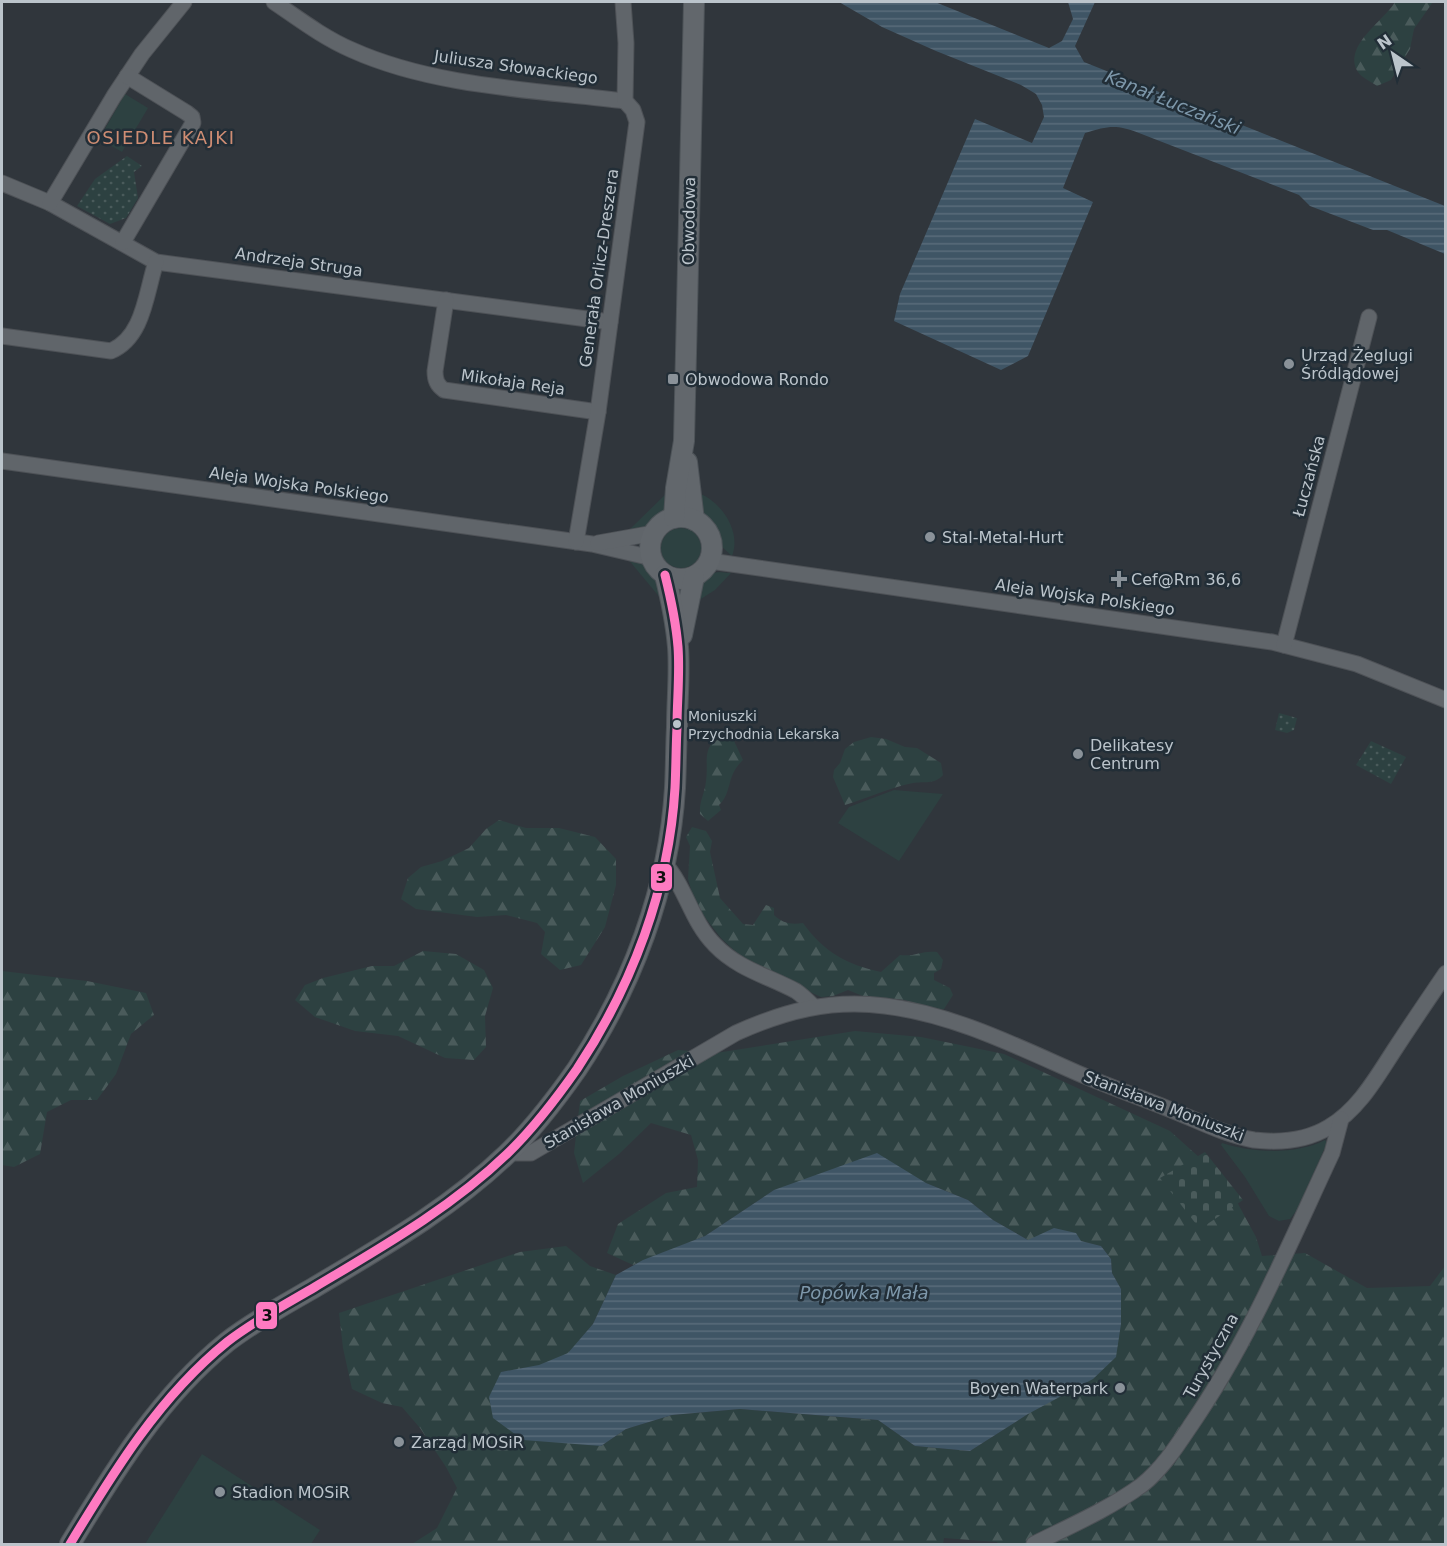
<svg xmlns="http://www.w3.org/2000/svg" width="1447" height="1546" font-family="'DejaVu Sans',sans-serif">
<defs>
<pattern id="forest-firs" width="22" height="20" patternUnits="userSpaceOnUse" patternTransform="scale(1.5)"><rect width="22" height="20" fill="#2d4141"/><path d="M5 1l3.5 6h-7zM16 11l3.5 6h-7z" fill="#4a5b5b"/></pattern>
<pattern id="cemetery-stones" width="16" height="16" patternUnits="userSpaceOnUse" patternTransform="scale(1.5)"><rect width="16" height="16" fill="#2d4141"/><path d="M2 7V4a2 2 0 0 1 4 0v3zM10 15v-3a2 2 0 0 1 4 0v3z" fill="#4a5b5b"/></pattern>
<pattern id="park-dots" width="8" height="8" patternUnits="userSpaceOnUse" patternTransform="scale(1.5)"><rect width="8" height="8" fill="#2d4141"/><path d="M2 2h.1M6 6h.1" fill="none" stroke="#4a5b5b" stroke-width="1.8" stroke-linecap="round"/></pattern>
<pattern id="water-rules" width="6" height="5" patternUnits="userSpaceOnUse" patternTransform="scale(1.5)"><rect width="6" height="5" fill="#3f5565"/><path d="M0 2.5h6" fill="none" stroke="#596c7a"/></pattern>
</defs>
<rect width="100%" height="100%" fill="#30363c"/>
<g fill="#2d4141">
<polygon points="125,94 148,108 122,152 99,139"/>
<polygon points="669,491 665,512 646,530 629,530"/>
<path d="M696,492c24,8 46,38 36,64l-10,-9 -8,-23 -12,-11z"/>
<circle cx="681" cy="548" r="20"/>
<polygon points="627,558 645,562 665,585 662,600"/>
<polygon points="719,572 731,573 715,590 696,602 701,582 713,573"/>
<polygon points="894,790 943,794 899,861 838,823 849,807"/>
<path d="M1325,1140l2,3 -30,67 -7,9 -11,2 -10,-5 -24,-39 -24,-32 1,-2c31,10 74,12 103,-3z"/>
<polygon points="202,1454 320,1530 311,1544 145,1544"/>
</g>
<g fill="url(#forest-firs)">
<path d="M1395,2h38l-19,27 -4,20 -19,31 -14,6c-5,-4 -15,-8 -19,-14 -16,-26 26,-51 37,-70z"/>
<path d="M871,737l15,2 19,8 12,1 24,15 2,12c-9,10 -19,6 -30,8 -24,5 -45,15 -68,22l-12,-28 1,-7 6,-7 5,-14 9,-7z"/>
<path d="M726,738l8,3 9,19c-18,17 -10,32 -24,45l2,5 -13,11 -8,-7c-1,-13 5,-21 6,-33 3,-19 -6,-40 20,-43z"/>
<polygon points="499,820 526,828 559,828 595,837 616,859 616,885 605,927 581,965 560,970 541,954 545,932 537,923 506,915 477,917 416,909 401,899 408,878 421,867 442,861 469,848 486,829"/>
<path d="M692,827l14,4 6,10 -2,11 10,46 23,26 10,1 13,-20 8,3v7c9,8 16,10 29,8 21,29 44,42 78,49l19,-17c15,2 22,-5 37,-3l6,8 -2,9 -7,4v7l16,8 3,7 -9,14 -10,1 -29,-10 -17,-2 -13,3 -27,-11 -15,6 -12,1 -46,-21 -39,-24 -15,-14 -25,-32 -8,-27 2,-33 -4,-9z"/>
<polygon points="423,951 456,954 484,970 493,988 485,1016 486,1047 474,1060 445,1058 398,1036 355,1031 315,1017 295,1000 305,985 323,978 372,966 394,966"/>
<polygon points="2,971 87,981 146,993 154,1015 131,1034 116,1074 97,1100 71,1100 47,1112 40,1154 14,1167 2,1165"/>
<polygon points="855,1031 921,1037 1004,1054 1170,1131 1200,1158 1231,1191 1256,1237 1262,1256 1305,1253 1367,1288 1430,1286 1445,1266 1445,1544 998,1544 997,1542 944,1538 943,1544 412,1544 437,1528 457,1488 446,1467 420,1428 402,1407 382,1403 352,1389 343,1348 339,1313 520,1252 566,1246 590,1266 616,1275 593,1324 568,1354 539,1366 501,1372 601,1446 626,1429 672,1415 740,1409 878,1420 915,1446 970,1451 1028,1414 1121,1289 1112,1273 1111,1259 1101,1246 1081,1241 1028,1240 993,1220 968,1200 926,1183 774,1190 705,1236 633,1265 607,1253 618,1224 666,1193 697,1187 698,1160 691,1135 651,1123 619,1154 583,1183 574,1153 580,1101 623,1076 678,1050 716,1053"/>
</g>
<polygon fill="url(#cemetery-stones)" points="1205,1152 1243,1200 1200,1229 1160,1178"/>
<g fill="url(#park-dots)">
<polygon points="127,156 142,166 134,172 138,198 126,218 110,224 77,206 95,179"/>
<polygon points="1279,713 1297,718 1294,730 1287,733 1275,730"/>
<polygon points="1371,741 1406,757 1391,784 1356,765"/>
</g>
<g fill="url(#water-rules)">
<path d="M839,2h96l114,46 13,-7 11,-22 -5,-17h27l-20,44 9,16 361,144v48l-58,-24h-14l-63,-24 -11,-11 -160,-62c-23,-9 -31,-7 -54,0l-22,55 30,14 -65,154 -27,14 -107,-49 6,-27 75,-175 57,24 12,-26 -2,-12 -6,-11 -15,-9 -85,-34 -54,-24z"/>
<polygon points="877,1153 926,1183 968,1200 993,1220 1028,1240 1054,1228 1076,1233 1081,1241 1101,1246 1111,1259 1112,1273 1121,1289 1121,1324 1116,1357 1093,1379 1028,1414 970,1451 915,1446 878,1420 740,1409 672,1415 626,1429 601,1446 523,1440 493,1418 489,1397 501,1372 539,1365 568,1353 593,1324 616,1275 643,1260 705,1236 774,1190"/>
</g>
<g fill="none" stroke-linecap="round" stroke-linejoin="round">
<defs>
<g id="minor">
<path d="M274,2c25,17 50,36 78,48 82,37 184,40 273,51"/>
<polyline points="2,183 50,203 156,262 610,322"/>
<polyline points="50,203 114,96 142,54 184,2"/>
<polyline points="123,242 193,123 192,117 187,113 127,76"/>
<path d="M446,300l-11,71c0,9 2,14 9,19l154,22"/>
<path d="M2,336l109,15c33,-14 35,-59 45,-89"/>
<polyline points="2,461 592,544 652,558"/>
<polyline points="576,542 598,412 637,122 633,110 625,101 626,43 623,2"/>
<polyline points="598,543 654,533"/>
<polyline points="710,561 1272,642 1357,664 1446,700"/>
<polyline points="1284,645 1369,317"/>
<path d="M664,863c22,24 27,58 51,82 23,24 53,31 81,46 6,4 12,10 17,15"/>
<path d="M508,1153h23l205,-120c49,-22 94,-34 149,-27 66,8 127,38 188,65 31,14 64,25 96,38 28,11 56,26 85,31 26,3 52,1 75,-13 30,-18 47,-49 66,-78 17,-26 34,-51 51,-76"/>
<path d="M1034,1544c36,-18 75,-35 108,-59 20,-16 35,-39 49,-60 58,-84 98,-180 141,-272l9,-34"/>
</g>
<g id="major">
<polyline points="687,462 694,520"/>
<circle cx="681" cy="548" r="31"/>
<polyline points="674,518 676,488 684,441 694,2"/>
<polyline points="682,635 694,577"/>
<path d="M70,1544c44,-73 90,-148 157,-202 27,-21 59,-38 88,-55 67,-40 136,-79 192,-133 26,-25 49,-55 70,-85 55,-83 92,-180 98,-281 1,-20 1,-41 2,-61 0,-26 3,-54 1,-80 -2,-24 -7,-48 -13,-72"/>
</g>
</defs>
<use href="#minor" stroke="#4e5257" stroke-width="17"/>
<use href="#major" stroke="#4d5358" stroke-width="22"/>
<use href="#minor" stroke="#60656a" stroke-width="15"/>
<use href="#major" stroke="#62676c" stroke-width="20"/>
<defs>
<path id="bus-1" d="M70,1544c44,-73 90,-148 157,-202 27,-21 59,-38 88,-55 67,-40 136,-79 192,-133 26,-25 49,-55 70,-85 55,-83 92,-180 98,-281 1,-20 1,-41 2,-61 0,-26 3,-54 1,-80 -2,-24 -7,-48 -13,-72"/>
</defs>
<use href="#bus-1" stroke="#222e37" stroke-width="14"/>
<use href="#bus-1" stroke="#fe7ac1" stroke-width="9"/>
</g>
<g fill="#8a9299" stroke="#222e37" stroke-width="2">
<circle cx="1289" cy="364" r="6"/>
<rect x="667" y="373" width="12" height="12" rx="3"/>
<circle cx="930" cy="537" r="6"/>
<path d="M1116 570h6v6h6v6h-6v6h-6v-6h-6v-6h6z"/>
<circle cx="1078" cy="754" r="6"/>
<circle cx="1120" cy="1388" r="6"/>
<circle cx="399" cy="1442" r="6"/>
<circle cx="220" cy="1492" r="6"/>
</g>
<circle fill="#bbc4cb" stroke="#222e37" stroke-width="2" cx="677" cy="724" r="5"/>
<g text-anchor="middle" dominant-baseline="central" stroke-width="5" stroke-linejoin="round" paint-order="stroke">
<g font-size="14" fill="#bbc4cb" stroke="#222e37" text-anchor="start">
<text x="688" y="716">Moniuszki<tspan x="688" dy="18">Przychodnia Lekarska</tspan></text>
</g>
<g font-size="16" fill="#bbc4cb" stroke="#222e37">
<text transform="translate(516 67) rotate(8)">Juliusza Słowackiego</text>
<text transform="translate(689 221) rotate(-89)">Obwodowa</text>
<text transform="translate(299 262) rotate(8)">Andrzeja Struga</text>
<text transform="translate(599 268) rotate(-82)">Generała Orlicz-Dreszera</text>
<text transform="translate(513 382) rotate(8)">Mikołaja Reja</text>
<text transform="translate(1309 476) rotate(-75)">Łuczańska</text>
<text transform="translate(299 485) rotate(8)">Aleja Wojska Polskiego</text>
<text transform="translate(1085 597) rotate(8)">Aleja Wojska Polskiego</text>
<text transform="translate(619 1102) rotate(-30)">Stanisława Moniuszki</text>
<text transform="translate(1164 1106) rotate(21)">Stanisława Moniuszki</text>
<text transform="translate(1211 1356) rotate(-61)">Turystyczna</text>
</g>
<g font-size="16" fill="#bbc4cb" stroke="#222e37" text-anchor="start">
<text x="1301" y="355">Urząd Żeglugi<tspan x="1301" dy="18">Śródlądowej</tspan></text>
<text x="685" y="379">Obwodowa Rondo</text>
<text x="942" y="537">Stal-Metal-Hurt</text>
<text x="1131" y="579">Cef@Rm 36,6</text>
<text x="1090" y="745">Delikatesy<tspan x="1090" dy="18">Centrum</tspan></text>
<text x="1108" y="1388" text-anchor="end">Boyen Waterpark</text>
<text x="411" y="1442">Zarząd MOSiR</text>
<text x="232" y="1492">Stadion MOSiR</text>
</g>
<g font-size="18" font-style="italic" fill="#7e98ab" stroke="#222e37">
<text transform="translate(1173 102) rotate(22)">Kanał Łuczański</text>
<text x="864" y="1292">Popówka Mała</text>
</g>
<g font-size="18" letter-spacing="1.5" fill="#cf8d73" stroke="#222e37">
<text x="161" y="137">OSIEDLE KAJKI</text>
</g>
</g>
<g stroke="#222e37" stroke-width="2">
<rect x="650" y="863" width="23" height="29" rx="6" fill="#fe7ac1"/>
<rect x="255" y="1301" width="23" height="29" rx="6" fill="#fe7ac1"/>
</g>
<g font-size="16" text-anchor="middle" font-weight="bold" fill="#111">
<text x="661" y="883">3</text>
<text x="267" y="1321">3</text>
</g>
<rect width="1447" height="1546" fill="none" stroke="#bbc4cb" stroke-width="6"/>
<g transform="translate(1393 54) rotate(325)" stroke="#222e37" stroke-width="4.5" paint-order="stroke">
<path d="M0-4.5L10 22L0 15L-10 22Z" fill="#bbc4cb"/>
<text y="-9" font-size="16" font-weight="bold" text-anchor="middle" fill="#bbc4cb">N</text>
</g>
</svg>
